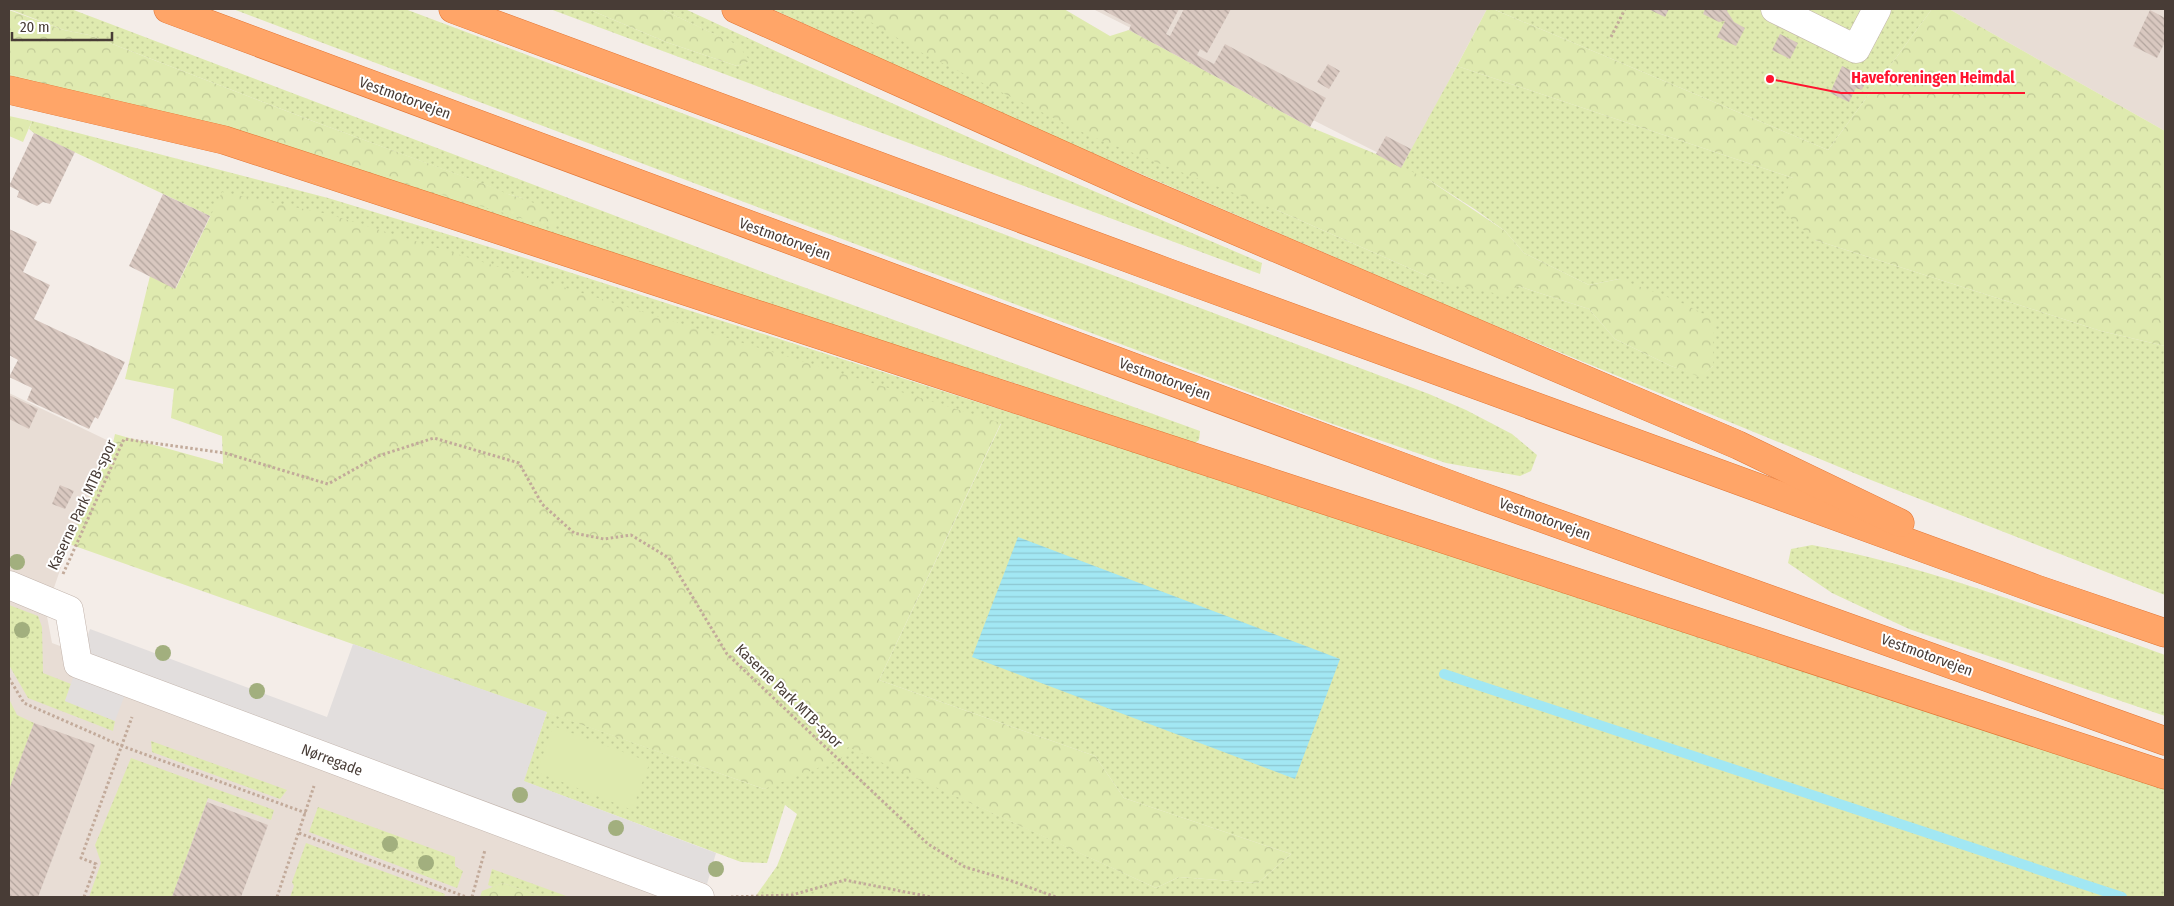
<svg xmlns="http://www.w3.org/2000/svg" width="2174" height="906" font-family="'Fira Sans Condensed',sans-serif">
<defs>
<pattern id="grass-dots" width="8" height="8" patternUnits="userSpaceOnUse" patternTransform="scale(1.25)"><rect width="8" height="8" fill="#dfeaaf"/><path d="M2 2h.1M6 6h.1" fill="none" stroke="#c1ca97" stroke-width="1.8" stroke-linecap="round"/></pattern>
<pattern id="forest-crowns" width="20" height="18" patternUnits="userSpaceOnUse" patternTransform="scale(1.25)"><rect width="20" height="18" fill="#dfeaaf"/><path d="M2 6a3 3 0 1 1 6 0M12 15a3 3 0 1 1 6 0" fill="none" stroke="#c1ca97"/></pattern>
<pattern id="water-rules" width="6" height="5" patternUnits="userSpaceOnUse" patternTransform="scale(1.25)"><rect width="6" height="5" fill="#a2e7f3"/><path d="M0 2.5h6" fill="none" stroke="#8dc7d1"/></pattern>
<pattern id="building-back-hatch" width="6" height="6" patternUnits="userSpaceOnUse" patternTransform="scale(1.25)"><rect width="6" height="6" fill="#d9c8c0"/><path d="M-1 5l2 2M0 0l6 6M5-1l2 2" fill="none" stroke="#b2a49d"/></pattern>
</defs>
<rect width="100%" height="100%" fill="#f4ede8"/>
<g fill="#e8ddd5">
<polygon points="1093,9 1487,9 1404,166"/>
<polygon points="1949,9 2165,9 2165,131"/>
<polygon points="9,393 113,443 69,544 46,611 52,643 696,881 691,897 9,897"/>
</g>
<g fill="url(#grass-dots)">
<polygon points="9,9 71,9 784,280 1200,431 1199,440 1195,443 1014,383 777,308 9,78 9,74 114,101 526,199 503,193 491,187 310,120 89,35 64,30"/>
<polygon points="233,9 405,9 1429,394 1466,410 1512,434 1537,455 1531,471 1520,476 1446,463 1327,422"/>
<polygon points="550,9 588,9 666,42 737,66 749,61 737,45 661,9 685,9 806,65 984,144 1262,263 1260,274"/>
<polygon points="772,9 848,9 1279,211 1441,282 1518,286 1589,309 1615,339 1671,366 1700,376 1713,366 1713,337 1619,279 1589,285 1524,253 1505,231 1476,210 1429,180 1401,168 1457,66 1793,178 1815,240 2101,331 2165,346 2165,595 1871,480 1474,317 1006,116"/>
<polygon points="1493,9 1932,9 1828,150"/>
<polygon points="32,121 328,198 509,253 1345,519 2165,787 2165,897 755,897 777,866 797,814 785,805 767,863 741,862 523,781 547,712 764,789 848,746 1156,888 1179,877 1258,883 1291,854 1124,798 1095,756 879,680 1001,424 210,216 34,133 29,129"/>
<path d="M1812,545c122,22 237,69 353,110v61l-256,-87 -77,-36 -44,-30 3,-14z"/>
<polygon points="9,605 38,616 42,627 43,673 71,684 65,701 115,721 113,731 28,698 9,665"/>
<polygon points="9,699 17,715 34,723 9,790"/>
<polygon points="151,741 287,790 280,799 152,752"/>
<polygon points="131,758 274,810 271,820 208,798 172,897 89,897 101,863 95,845"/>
<polygon points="318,807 455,857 455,866 463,871 457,888 309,832"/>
<polygon points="306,843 445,894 444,897 290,897 294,886 292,882"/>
<polygon points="492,869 569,897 542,897 503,883 493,887 488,885"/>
</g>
<g fill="url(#forest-crowns)">
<polygon points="588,9 661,9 738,45 750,61 737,66 666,42"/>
<polygon points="849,9 1064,9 1110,36 1129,30 1310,127 1376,154 1429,180 1505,231 1524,253 1589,285 1619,279 1678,301 1716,320 1713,337 1713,366 1700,377 1671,366 1615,339 1589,309 1518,286 1503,295 1441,282 1279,211 1088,135 924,54"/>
<polygon points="1487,9 1493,9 1828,150 1932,9 1949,9 2165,131 2165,346 2101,331 1815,240 1778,207 1793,178 1457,66"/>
<path d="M9,10l55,20 25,5 221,85 182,67c23,13 49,11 65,34l-6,6 -263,-78 -279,-75z"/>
<polygon points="9,116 32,121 23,142 9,136"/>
<polygon points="222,192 328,214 1001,423 879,680 1095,756 1124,798 1291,854 1258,883 1179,877 1156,888 848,747 841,759 764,789 69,544 113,443 115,434 223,464 222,436 171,418 174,389 125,379 150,276 176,288"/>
<polygon points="503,883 542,897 480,897 482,891"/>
</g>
<polygon fill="#dfeaaf" points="553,726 650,762 632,810 537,772"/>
<polygon fill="#e2dedd" points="90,629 327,717 353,644 547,712 524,781 716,853 707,884 133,673 115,721 65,701"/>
<polygon fill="url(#water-rules)" points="1018,537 1340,659 1295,779 972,657"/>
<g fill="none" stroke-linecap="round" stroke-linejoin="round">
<polyline stroke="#a2e7f3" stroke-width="10" points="1444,674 2122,897"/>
</g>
<g fill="url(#building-back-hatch)">
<polygon points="1101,9 1179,9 1166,34 1170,36 1184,9 1231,9 1207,53 1200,49 1197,55 1214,64 1225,44 1326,98 1310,127 1129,30 1131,25"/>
<polygon points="1648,9 1669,9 1665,17"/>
<polygon points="1705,9 1728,9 1727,11 1734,22 1745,28 1736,46 1717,37 1725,21 1719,22 1703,14"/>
<polygon points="2150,10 2165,18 2165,42 2157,58 2133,46"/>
<polygon points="1780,34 1798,43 1790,59 1772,50"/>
<polygon points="1328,64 1340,71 1329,89 1317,82"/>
<polygon points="1842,66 1867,78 1862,90 1856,88 1849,102 1830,93"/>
<polygon points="34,133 75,152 50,204 43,202 37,206 17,197 19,191 9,186"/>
<polygon points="1386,136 1411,149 1401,168 1376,154"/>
<polygon points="163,194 210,216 175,289 129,266"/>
<polygon points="9,229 37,242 23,272 50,285 34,319 125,362 98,419 95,417 89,429 27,400 32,388 9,377 18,360 9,355"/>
<polygon points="9,395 38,409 29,429 9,419"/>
<polygon points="60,485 74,491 65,509 52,504"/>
<polygon points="34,723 95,745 38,897 9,897 9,790"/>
<polygon points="207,802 268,825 241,897 172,897"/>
</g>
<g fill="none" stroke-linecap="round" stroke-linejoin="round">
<defs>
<g id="minor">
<polyline points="1775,9 1856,49 1877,9"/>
<polyline points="9,585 69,610 78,664 700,897"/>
</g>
<g id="highway">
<polyline points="168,9 1475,494 2165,741"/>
<polyline points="453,9 1166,272 2036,589 2165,633"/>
<polyline points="736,9 1138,189 1738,445 1900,523"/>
<polyline points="9,90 224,140 2165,775"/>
</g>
</defs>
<use href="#minor" stroke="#c3b5ad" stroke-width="29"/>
<use href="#highway" stroke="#e27433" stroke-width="29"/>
<g stroke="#c2aa9a" stroke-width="3" stroke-dasharray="2.5 2.5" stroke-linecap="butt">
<polyline points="1611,37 1625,9"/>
<polyline points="63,574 124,439 225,453 328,484 378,456 434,438 519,463 542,504 574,533 604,539 631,535 669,558 727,654 928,844 965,867 1009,880 1056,897"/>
<polyline points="9,678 24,703 122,746 306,813"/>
<polyline points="299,833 466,897"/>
<polyline points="84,897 96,864 81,858 132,717"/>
<polyline points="277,897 314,786"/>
<polyline points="472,897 485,850"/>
<polyline points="731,897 792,895 845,880 931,897"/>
</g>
<use href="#minor" stroke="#fff" stroke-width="28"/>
<use href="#highway" stroke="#ffa568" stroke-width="28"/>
</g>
<g fill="#a2af7e">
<circle cx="17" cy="562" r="8"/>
<circle cx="22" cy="630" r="8"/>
<circle cx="163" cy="653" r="8"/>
<circle cx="257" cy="691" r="8"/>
<circle cx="520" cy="795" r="8"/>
<circle cx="616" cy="828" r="8"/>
<circle cx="390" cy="844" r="8"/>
<circle cx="426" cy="863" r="8"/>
<circle cx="716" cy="869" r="8"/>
</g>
<g text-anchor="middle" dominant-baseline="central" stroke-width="4" stroke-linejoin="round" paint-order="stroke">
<g font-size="15" fill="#483c36" stroke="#fff">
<text transform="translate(405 98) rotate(20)">Vestmotorvejen</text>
<text transform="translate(785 239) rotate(20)">Vestmotorvejen</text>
<text transform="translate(1165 379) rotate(20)">Vestmotorvejen</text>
<text transform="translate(82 505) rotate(-65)">Kaserne Park MTB-spor</text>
<text transform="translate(1545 519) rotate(20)">Vestmotorvejen</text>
<text transform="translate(1927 655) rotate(20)">Vestmotorvejen</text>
<text transform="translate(789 696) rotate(44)">Kaserne Park MTB-spor</text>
<text transform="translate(332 760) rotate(21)">Nørregade</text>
</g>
</g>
<path fill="none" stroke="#ff142f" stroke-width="2" d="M1770 79L1841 93H2025"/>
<circle fill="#ff142f" stroke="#fff" stroke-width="2" cx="1770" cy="79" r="5"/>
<g font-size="16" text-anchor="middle" font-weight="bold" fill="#ff142f" stroke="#fff" stroke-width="4" stroke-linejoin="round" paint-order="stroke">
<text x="1933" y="83">Haveforeningen Heimdal</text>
</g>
<rect width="2174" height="906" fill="none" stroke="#483c36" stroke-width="20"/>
<path d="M12 32v8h100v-8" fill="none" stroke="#483c36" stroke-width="2.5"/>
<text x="20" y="32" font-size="15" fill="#483c36" stroke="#ffffff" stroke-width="4" paint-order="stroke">20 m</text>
</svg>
